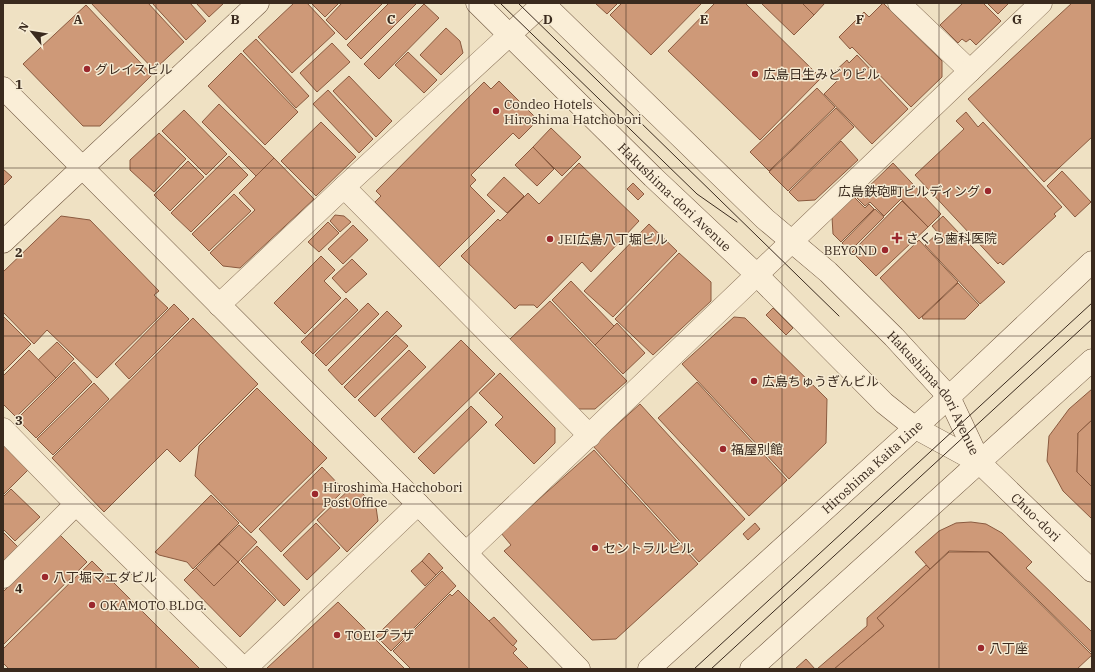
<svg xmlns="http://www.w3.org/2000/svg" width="1095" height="672" font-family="'IBM Plex Serif','Noto Sans JP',serif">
<rect width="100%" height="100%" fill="#efe1c3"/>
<g fill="#ce9978" stroke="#8a5a3f">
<polygon points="91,3 148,3 184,42 154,70"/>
<polygon points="152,3 190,3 206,21 186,40"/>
<polygon points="196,3 224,3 209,17"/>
<polygon points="294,3 307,3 335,33 292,73 258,37"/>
<polygon points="311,3 339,3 325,17"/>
<polygon points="342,3 383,3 346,40 326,20"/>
<polygon points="389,3 417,3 361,59 347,45"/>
<polygon points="595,3 618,3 607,14"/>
<polygon points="622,3 702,3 651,55 610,15"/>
<polygon points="715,3 745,3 821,78 760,140 668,51"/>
<polygon points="761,3 802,3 814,15 794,35"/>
<polygon points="802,3 825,3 814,15"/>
<polygon points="883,3 942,61 942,77 911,107 852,47 850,49 839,37 864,12 869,17"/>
<polygon points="963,3 983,3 1001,21 976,45 970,39 966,42 962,39 958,43 940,25"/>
<polygon points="987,3 1009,3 998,14"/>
<polygon points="1072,3 1092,3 1092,137 1044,182 968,99"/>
<polygon points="424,4 439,18 379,79 364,64"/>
<polygon points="86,5 152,75 100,126 83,126 23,64"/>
<polygon points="446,28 460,41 463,53 441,75 420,55"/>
<polygon points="256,39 309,96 296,108 243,51"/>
<polygon points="332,43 350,62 317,92 300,73"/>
<polygon points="408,52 437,80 424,93 395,65"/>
<polygon points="241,53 298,112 265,145 208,86"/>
<polygon points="857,55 908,109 872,144 824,94 837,81 831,75 847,60 849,63"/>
<polygon points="349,76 392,121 376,137 333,91"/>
<polygon points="499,81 538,120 519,139 513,133 471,175 476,180 470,186 495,211 439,267 375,202 381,196 376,191 484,82 491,89"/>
<polygon points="817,88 835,107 769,171 750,152"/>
<polygon points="328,90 373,139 359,153 313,104"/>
<polygon points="219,104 274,158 256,176 202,122"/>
<polygon points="836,108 854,127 788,191 769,172"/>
<polygon points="184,110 227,154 206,175 162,131"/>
<polygon points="966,112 978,127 983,122 1062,207 1054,214 1056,216 1003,265 1000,262 998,264 915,175 964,129 956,121"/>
<polygon points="321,122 356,157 316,196 281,161"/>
<polygon points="551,128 581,157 562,176 533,147"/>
<polygon points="159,133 186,159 154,192 130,170 130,160"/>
<polygon points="841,141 858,160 815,200 798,201 789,192"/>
<polygon points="533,147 554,169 537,186 515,165"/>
<polygon points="229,156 248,175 191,232 171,213"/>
<polygon points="274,158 314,199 240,268 223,266 210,253 255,210 239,193"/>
<polygon points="188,161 204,177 170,211 154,195"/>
<polygon points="579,163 639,221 591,272 582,262 537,308 534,305 519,305 515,309 461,256 498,219 500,221 528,193 539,204"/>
<polygon points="893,163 941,214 928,227 901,199 884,216 870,202 865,206 857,198"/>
<polygon points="3,169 12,177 3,186"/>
<polygon points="1062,171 1091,202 1075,217 1047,186"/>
<polygon points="504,177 524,196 507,213 487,195"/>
<polygon points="633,183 644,194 638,200 627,189"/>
<polygon points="234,194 251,211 209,251 192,234"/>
<polygon points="853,196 865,208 869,204 874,209 841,242 833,234 832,217"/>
<polygon points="902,201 928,227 876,276 852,252"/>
<polygon points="875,209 884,217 850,251 842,243"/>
<polygon points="335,215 344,216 351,222 340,232 330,221"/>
<polygon points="61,216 90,220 159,291 154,295 168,308 97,378 47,330 34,344 3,312 3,272"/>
<polygon points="943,216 1005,282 980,304 925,245 938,233 932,226"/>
<polygon points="328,222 339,233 319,252 308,242"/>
<polygon points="649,224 677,251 613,317 584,291"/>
<polygon points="353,225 368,240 343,264 328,249"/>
<polygon points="919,240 958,282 919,319 880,278"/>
<polygon points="679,253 711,282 711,301 653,355 615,319"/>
<polygon points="321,256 335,270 324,281 341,298 305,334 274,303"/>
<polygon points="352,259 367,274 346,293 332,278"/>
<polygon points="571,281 614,326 595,345 552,300"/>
<polygon points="958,283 979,305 965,319 923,319 922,317"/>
<polygon points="346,298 358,310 313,354 301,342"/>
<polygon points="550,301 627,381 595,409 578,409 510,339"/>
<polygon points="368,303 379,314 326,366 315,355"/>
<polygon points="174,304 189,319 129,379 115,364"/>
<polygon points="773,308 793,328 786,335 766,315"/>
<polygon points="387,311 402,326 342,385 328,370"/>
<polygon points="3,316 31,344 3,372"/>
<polygon points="734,317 745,318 827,399 826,443 789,479 682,364"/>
<polygon points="193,318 258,384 180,462 167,449 104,512 52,458"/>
<polygon points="617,323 645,353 623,374 595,345"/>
<polygon points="396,335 408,346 355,398 344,387"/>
<polygon points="461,340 495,374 414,453 381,419"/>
<polygon points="57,342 74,359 56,378 38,360"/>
<polygon points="29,350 56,378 16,417 3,404 3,376"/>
<polygon points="409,350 426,367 375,417 358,400"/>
<polygon points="74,362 92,382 36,438 17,419"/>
<polygon points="500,373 555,428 555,443 534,464 495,425 503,417 479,393"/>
<polygon points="697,382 787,480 749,516 658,418"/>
<polygon points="94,383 109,399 53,455 37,439"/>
<polygon points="257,388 327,458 251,533 195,476 199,446"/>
<polygon points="1092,389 1092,420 1078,433 1077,472 1092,487 1092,519 1063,491 1047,461 1049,436 1069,409"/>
<polygon points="640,404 745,519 699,562 593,446"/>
<polygon points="471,406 487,422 434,474 418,458"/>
<polygon points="1092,420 1092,487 1077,472 1078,433"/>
<polygon points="3,444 28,470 3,495"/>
<polygon points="594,450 698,564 616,639 592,640 504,551 511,545 501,533"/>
<polygon points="322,467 344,490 281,552 259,529"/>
<polygon points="354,485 376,507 378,521 347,552 317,520"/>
<polygon points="11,489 40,517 15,541 3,529 3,497"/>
<polygon points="211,495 239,523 193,569 187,562 159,555 155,552"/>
<polygon points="971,522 986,524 1002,533 1032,562 1026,568 1092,632 1092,653 989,552 949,551 930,569 915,552 939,531 956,523"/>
<polygon points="316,523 340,548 307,580 283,555"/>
<polygon points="755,523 760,529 748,540 743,534"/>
<polygon points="239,525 257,542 238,562 219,544"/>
<polygon points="3,532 19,548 5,563 3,561"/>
<polygon points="60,535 87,562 3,645 3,592"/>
<polygon points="219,544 238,562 214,586 196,568"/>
<polygon points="257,546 300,590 284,606 241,561"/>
<polygon points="949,552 988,552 1092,655 1077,669 834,669 884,626 877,618"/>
<polygon points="429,553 443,568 436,575 422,561"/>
<polygon points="92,561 200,669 9,669 3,663 3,649"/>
<polygon points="422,561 436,575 425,586 411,571"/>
<polygon points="238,562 276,600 240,637 184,580 196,568 214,586"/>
<polygon points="926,565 930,569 877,618 884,626 834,669 817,669 867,626 867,618"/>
<polygon points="442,571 456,586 391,651 376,636"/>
<polygon points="458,590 517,649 513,653 529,669 411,669 393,651 450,594 452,596"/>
<polygon points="338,602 405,669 266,669"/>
<polygon points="494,617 517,641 513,646 489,621"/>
<polygon points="806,659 815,669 795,669"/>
</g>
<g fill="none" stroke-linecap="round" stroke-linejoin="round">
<defs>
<g id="street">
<polyline points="899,3 970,71"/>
<polyline points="344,187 590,436"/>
<polyline points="219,305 344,187 544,3"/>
<polyline points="3,429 76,504 244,669"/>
<polyline points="466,553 1041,3"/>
<polyline points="3,577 76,504"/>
<polyline points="245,669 418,504"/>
</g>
<g id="secondary">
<path id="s1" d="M477,3l176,174 103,97 128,129 30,24 66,36 112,108"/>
<path id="s2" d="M543,3l222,216 63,53 66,65 55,60 31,66"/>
<polyline points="3,88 418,504 579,669"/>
<polyline points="3,242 258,3"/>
<path id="s3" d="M649,669l300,-272 143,-135"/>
<polyline points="751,669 1092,360"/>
</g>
</defs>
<use href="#street" stroke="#8a7259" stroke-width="23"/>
<use href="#secondary" stroke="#6c533d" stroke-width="23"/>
<use href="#street" stroke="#faeed7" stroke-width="22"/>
<use href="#secondary" stroke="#faeed7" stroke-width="22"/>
<g stroke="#3a2a1e" stroke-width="1">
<polyline points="500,3 697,194 737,222"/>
<polyline points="518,3 839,316"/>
<polyline points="694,669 1092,303"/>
<polyline points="711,669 1092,319"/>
</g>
</g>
<path fill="none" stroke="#3a2a1e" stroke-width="1" stroke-opacity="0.55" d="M156,3v666M313,3v666M469,3v666M626,3v666M782,3v666M939,3v666M3,168h1089M3,336h1089M3,504h1089"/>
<g fill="#9b282d" stroke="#f6ebd3" stroke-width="1.5">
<circle cx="87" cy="69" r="4"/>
<circle cx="755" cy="74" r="4"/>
<circle cx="496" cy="111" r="4"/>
<circle cx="988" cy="191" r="4"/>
<path d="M895 232h4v4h4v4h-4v4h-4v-4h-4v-4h4z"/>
<circle cx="550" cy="239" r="4"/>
<circle cx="885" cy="250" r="4"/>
<circle cx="754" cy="381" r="4"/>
<circle cx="723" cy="449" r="4"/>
<circle cx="315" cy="494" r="4"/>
<circle cx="595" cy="548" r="4"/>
<circle cx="45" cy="577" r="4"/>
<circle cx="92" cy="605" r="4"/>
<circle cx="337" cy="635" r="4"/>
<circle cx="981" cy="648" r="4"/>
</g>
<g text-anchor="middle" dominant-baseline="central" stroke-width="3" stroke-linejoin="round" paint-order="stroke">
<g font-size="13" fill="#3a2a1e" stroke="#f6ebd3" text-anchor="start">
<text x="95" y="69">グレイスビル</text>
<text x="763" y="74">広島日生みどりビル</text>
<text x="504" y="104">Condeo Hotels<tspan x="504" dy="15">Hiroshima Hatchobori</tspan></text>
<text x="980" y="191" text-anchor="end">広島鉄砲町ビルディング</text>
<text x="906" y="238">さくら歯科医院</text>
<text x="558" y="239">JEI広島八丁堀ビル</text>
<text x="877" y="250" text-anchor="end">BEYOND</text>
<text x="762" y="381">広島ちゅうぎんビル</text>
<text x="731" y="449">福屋別館</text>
<text x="323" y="487">Hiroshima Hacchobori<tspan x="323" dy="15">Post Office</tspan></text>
<text x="603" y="548">セントラルビル</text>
<text x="53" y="577">八丁堀マエダビル</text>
<text x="100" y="605">OKAMOTO BLDG.</text>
<text x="345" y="635">TOEIプラザ</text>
<text x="989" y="648">八丁座</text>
</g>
<g font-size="13" fill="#3a2a1e" stroke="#f6ebd3">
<text stroke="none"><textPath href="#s1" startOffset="277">Hakushima-dori Avenue</textPath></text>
<text stroke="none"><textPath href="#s2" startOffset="554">Hakushima-dori Avenue</textPath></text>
<text stroke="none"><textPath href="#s3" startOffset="301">Hiroshima Kaita Line</textPath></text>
<text stroke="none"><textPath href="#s1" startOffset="762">Chuo-dori</textPath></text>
</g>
</g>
<g font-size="13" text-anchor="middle" font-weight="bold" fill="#3a2a1e" stroke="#f6ebd3" stroke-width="3" stroke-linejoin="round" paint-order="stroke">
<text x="78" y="24">A</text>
<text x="235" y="24">B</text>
<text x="391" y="24">C</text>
<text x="548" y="24">D</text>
<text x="704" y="24">E</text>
<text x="860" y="24">F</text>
<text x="1017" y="24">G</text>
<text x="19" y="89">1</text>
<text x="19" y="257">2</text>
<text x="19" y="425">3</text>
<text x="19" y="593">4</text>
</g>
<rect width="1095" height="672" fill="none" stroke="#3a2a1e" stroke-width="8"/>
<g transform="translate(32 32) rotate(300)" stroke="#f6ebd3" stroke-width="3" paint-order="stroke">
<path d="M0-3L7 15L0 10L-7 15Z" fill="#3a2a1e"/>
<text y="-6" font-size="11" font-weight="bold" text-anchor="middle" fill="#3a2a1e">N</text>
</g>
</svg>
